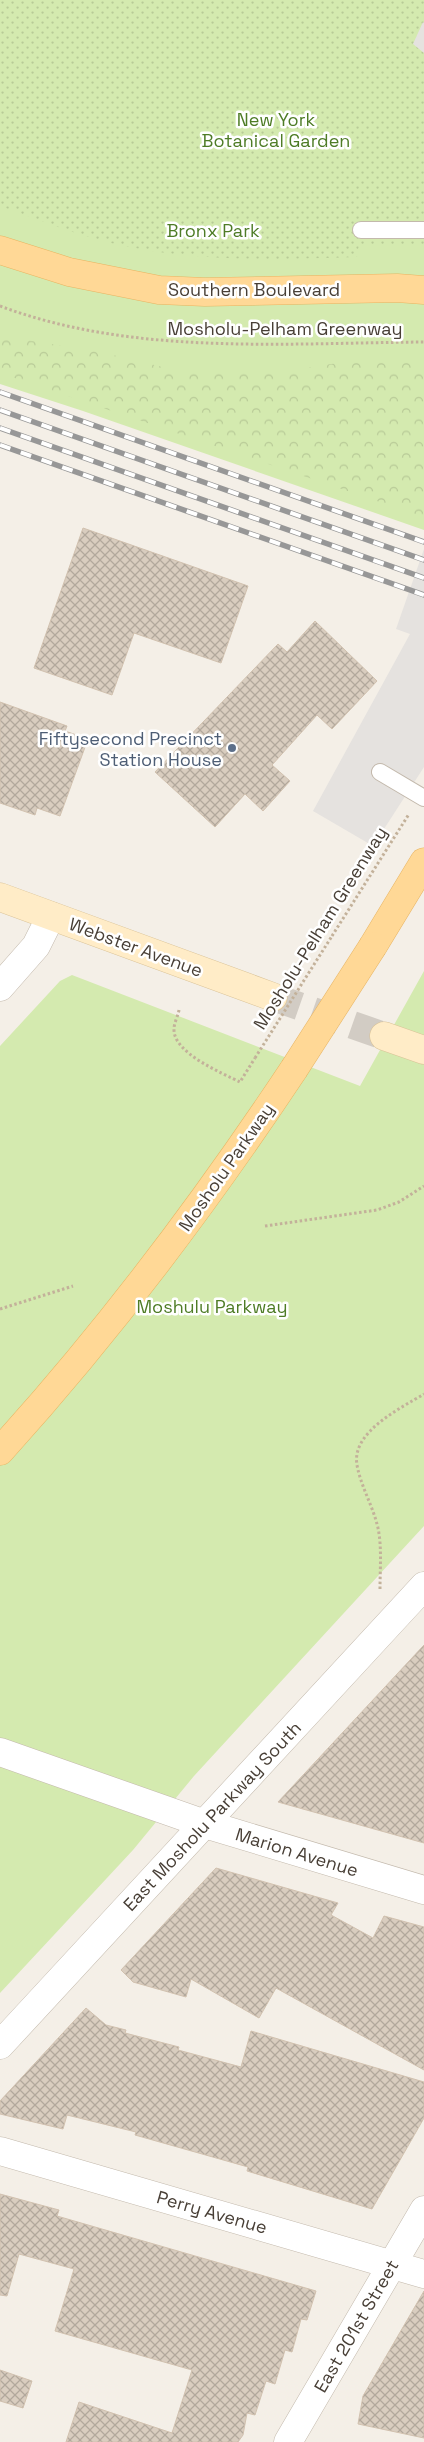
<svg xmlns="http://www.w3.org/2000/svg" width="424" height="2442" font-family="'Space Grotesk',sans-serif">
<defs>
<pattern id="forest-crowns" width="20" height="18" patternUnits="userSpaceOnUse" patternTransform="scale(1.25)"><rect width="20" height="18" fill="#d4eaaf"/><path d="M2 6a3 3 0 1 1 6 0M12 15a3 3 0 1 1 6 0" fill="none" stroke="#b8ca97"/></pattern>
<pattern id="garden-dots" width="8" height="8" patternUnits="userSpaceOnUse" patternTransform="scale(1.25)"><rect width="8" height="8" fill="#d4eaaf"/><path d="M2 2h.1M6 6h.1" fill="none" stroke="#b8ca97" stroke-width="1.8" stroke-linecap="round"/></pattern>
<pattern id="building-cross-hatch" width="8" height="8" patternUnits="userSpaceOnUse" patternTransform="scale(1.25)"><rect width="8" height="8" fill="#d9cdbf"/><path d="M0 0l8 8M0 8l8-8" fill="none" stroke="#b2a89c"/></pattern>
</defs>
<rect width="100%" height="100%" fill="#f4efe7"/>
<g fill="#d4eaaf">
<polygon points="0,0 424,0 424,530 83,411 0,384"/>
<polygon points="424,971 424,1526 194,1776 133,1850 0,1993 0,1046 60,981 72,975 360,1086"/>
</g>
<polygon fill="url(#forest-crowns)" points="0,336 96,351 171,369 276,373 368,358 419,363 424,366 424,517 0,373"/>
<path fill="url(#garden-dots)" d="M0,0h424v245h-65l-2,12c-82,3 -162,5 -242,-13 -39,-9 -78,-25 -115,-38z"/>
<g fill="#e5e2df">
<polygon points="423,22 424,23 424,53 413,44"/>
<polygon points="424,549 424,767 373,846 313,811 410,634 396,629"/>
</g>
<g fill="url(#building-cross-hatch)" stroke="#d1c1af">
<polygon points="83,528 248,586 221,663 134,633 112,695 34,668"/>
<polygon points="315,621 377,681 332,729 317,715 272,765 290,781 263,811 245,794 215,827 155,772 278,644 287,652"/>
<polygon points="0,702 67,726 65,731 88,739 60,816 37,808 35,815 0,803"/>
<polygon points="424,1645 424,1843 278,1802 318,1759"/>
<polygon points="216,1868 338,1903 331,1915 373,1938 384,1916 424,1927 424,2070 276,1988 259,2018 191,1979 186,1997 133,1982 121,1970"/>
<polygon points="86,2008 106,2025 126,2030 125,2033 179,2047 178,2050 241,2067 251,2031 424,2082 424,2118 372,2209 247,2171 248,2167 135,2135 136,2132 67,2115 63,2129 0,2114 0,2101"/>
<polygon points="0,2194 59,2210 57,2216 316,2291 307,2320 301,2319 292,2352 285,2350 275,2384 266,2381 255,2415 247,2413 243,2435 238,2442 66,2442 79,2402 172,2433 192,2370 55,2331 74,2269 19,2254 7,2296 0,2295"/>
<polygon points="424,2291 424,2438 358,2424 363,2396"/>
<polygon points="0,2370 32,2381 23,2408 0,2401"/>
</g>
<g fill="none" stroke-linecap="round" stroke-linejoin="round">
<polyline stroke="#d2ccc4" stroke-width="28" stroke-dasharray="28 14" stroke-linecap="butt" points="273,997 384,1036"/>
<defs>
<g id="lane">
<polyline points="361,230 424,230"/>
<polyline points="380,772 424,798"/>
</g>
<g id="street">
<polyline points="0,987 36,946 51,916"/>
<polyline points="0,1752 205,1824 424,1890"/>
<polyline points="0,2045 424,1586"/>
<polyline points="0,2151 424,2274"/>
<polyline points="288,2442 424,2210"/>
</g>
<g id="secondary">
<polyline points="0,897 273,997"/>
<polyline points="384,1036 424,1050"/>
</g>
<g id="primary">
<polyline points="0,250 69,272 159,290 205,292 397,288 424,290"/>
<polyline points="373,946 424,862"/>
<path d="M0,1451c108,-119 205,-248 294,-382"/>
</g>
</defs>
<use href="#lane" stroke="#c3b9ac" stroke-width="18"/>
<use href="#street" stroke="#c3b9ac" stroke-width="29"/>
<use href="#secondary" stroke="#d9c297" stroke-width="29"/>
<use href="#primary" stroke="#e8b461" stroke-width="29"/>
<g stroke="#c3b19a" stroke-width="3" stroke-dasharray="2.5 2.5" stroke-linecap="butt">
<path d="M0,306c133,50 284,37 424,36"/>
<polyline points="332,936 409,814"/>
<path d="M179,1010c-1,6 -5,13 -5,19 -1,24 48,44 66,53l15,-24"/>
<polyline points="265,1226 377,1210 399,1202 424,1186"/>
<polyline points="0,1309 73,1286"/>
<path d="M380,1589c0,-20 2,-42 -2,-61 -5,-22 -17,-41 -21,-63 -6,-33 44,-57 67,-71"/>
</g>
<use href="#lane" stroke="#fff" stroke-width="16"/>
<use href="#street" stroke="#fff" stroke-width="28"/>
<use href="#secondary" stroke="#ffecc7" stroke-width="28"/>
<use href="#primary" stroke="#ffd896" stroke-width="28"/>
<defs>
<g id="rail">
<polyline points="0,392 424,542"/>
<polyline points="0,410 424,560"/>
<polyline points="0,428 424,578"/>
<polyline points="0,445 424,595"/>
</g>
</defs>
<use href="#rail" stroke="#979797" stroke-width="5.5"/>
<use href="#rail" stroke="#fff" stroke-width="4" stroke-dasharray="11" stroke-linecap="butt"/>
<defs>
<polyline id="primary-bridge" points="294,1069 373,946"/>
</defs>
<use href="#primary-bridge" stroke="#e8b461" stroke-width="29" stroke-linecap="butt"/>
<polyline stroke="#c3b19a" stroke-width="3" stroke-dasharray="2.5 2.5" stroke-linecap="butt" points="255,1058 332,936"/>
<use href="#primary-bridge" stroke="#ffd896" stroke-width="28"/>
</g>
<circle fill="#5c6f8a" stroke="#fff" stroke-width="2" cx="232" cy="748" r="5"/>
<g text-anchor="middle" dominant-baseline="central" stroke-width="5" stroke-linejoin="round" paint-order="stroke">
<g font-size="18" fill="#4e7c26" stroke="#fff">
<text x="276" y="119">New York<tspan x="276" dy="21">Botanical Garden</tspan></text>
<text x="213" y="230">Bronx Park</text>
<text x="212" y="1306">Moshulu Parkway</text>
</g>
<g font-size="18" fill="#483f36" stroke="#fff">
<text x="254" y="289">Southern Boulevard</text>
<text x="285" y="328">Mosholu-Pelham Greenway</text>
<text transform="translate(320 928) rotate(-58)">Mosholu-Pelham Greenway</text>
<text transform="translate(136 947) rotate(20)">Webster Avenue</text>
<text transform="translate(226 1167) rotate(-55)">Mosholu Parkway</text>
<text transform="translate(212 1816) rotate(-47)">East Mosholu Parkway South</text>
<text transform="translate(297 1852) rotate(17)">Marion Avenue</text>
<text transform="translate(212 2212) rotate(16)">Perry Avenue</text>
<text transform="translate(356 2326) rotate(-60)">East 201st Street</text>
</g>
<g font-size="18" fill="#4e5e75" stroke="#fff" text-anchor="end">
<text x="222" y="738">Fiftysecond Precinct<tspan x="222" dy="21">Station House</tspan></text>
</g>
</g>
</svg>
